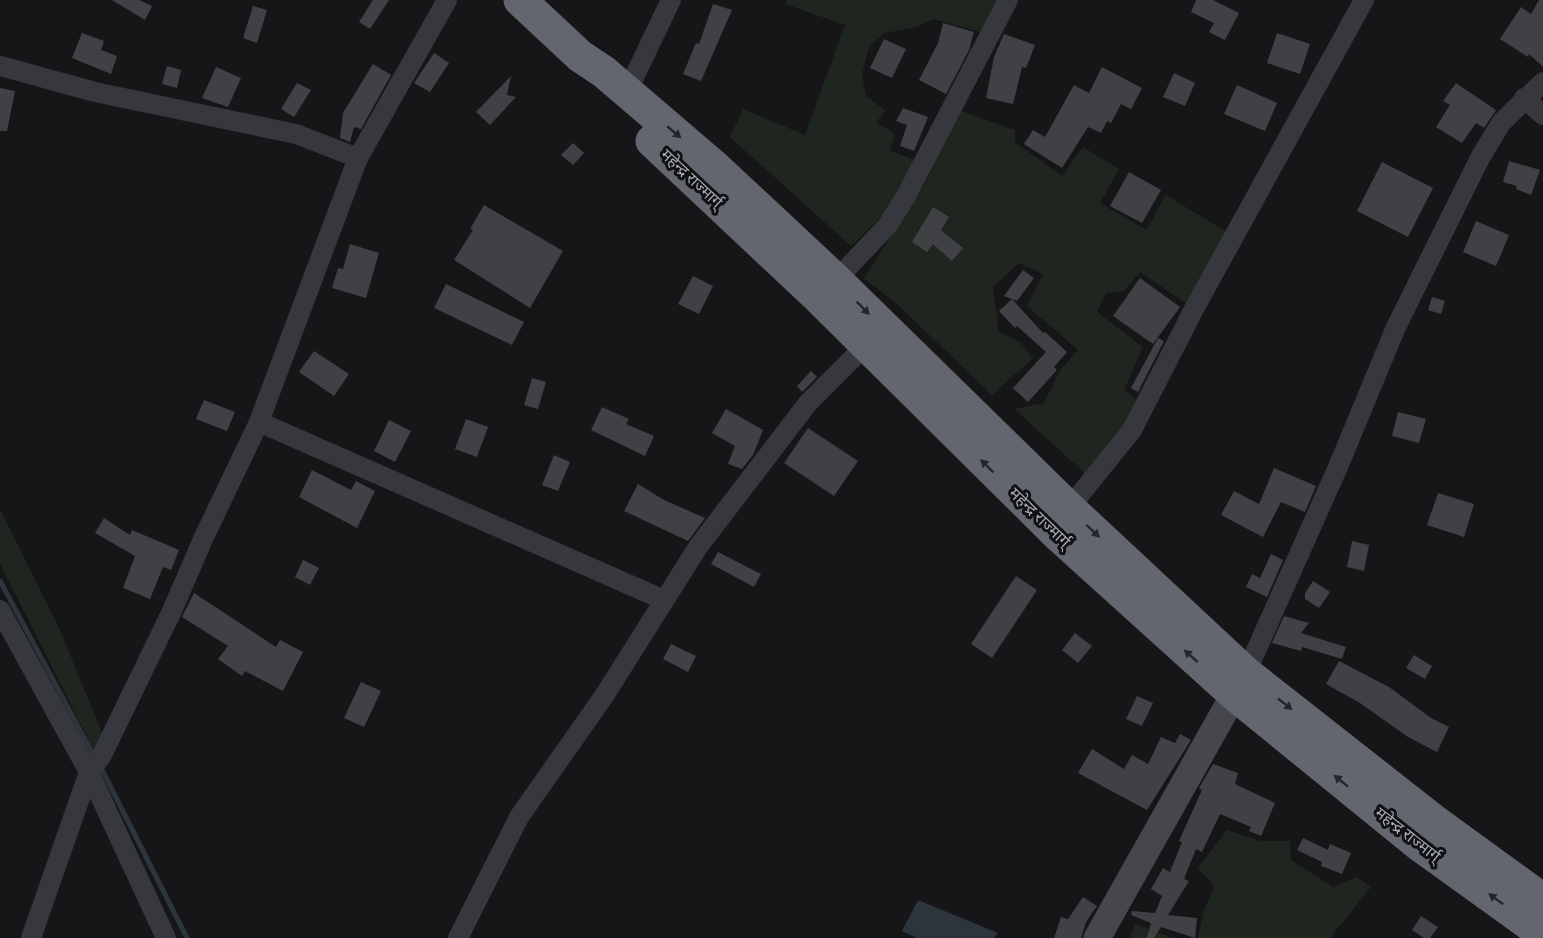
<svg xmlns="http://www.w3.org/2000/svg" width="1543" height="938" font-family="Manrope,'Noto Sans Devanagari',sans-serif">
<rect width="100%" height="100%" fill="#161618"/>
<g fill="#1e261f">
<polygon points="787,0 998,0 981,32 933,19 917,27 885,33 869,46 862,75 866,96 886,111 876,122 895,134 890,151 918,161 900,199 851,246 730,137 743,109 805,135 845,25 785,4"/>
<polygon points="958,110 1015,130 1015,142 1062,176 1083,147 1119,169 1100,203 1146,230 1166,195 1230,234 1190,306 1140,272 1124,291 1106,293 1097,312 1143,347 1124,390 1139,402 1123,435 1086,474 1014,409 1044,403 1061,369 1078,350 1027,306 1043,274 1019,263 993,287 999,332 1020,342 1033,358 992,395 898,305 864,278 925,183"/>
<polygon points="0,509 59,628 103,735 94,750 0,564"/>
<polygon points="1227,830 1260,841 1290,841 1291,860 1333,887 1356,877 1371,887 1330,938 1198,938 1204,910 1214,886 1198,868"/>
<polygon points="1136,924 1172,938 1132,938 1129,937"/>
</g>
<polygon fill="#2c353c" points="918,900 998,933 994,938 917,938 902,931"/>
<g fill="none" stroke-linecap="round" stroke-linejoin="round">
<g stroke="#2c353c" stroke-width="5">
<polyline points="0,581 94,756"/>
<polyline points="99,764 187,938"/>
</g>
</g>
<g fill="#404145">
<polygon points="112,0 139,0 152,6 145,20"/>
<polygon points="373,0 389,0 370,29 359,22"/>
<polygon points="1196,0 1213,0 1239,13 1225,40 1209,32 1214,23 1191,12"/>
<polygon points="1539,0 1543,0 1543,67 1529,54 1528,57 1500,39 1521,7 1531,14"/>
<polygon points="713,4 732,10 701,81 683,74 696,43 699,44"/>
<polygon points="253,6 267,10 257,43 243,38"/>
<polygon points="943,23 974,32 969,50 946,94 919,80 938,43"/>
<polygon points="82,33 104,41 101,50 117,56 111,74 72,58"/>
<polygon points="1277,33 1310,44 1300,74 1267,63"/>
<polygon points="1004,34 1035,45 1026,68 1022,67 1013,104 986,98 994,57"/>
<polygon points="884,39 906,49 892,78 870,68"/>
<polygon points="434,53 449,63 430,92 414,83"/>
<polygon points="373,64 391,75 361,129 354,127 350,142 340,138 343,113"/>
<polygon points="167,66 181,70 177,88 162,84"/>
<polygon points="216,67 241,78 228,107 202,98"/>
<polygon points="1102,67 1142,88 1131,109 1121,104 1111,123 1107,121 1101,133 1088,127 1062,168 1024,144 1033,130 1045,137 1074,85 1089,93"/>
<polygon points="1174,73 1195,83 1185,106 1163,97"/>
<polygon points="511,76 507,95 516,97 490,125 476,112"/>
<polygon points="297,83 311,90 294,117 281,109"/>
<polygon points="1456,83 1496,110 1484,128 1476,123 1462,143 1436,127 1450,105 1443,101"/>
<polygon points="1237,85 1277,103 1265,131 1224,114"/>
<polygon points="0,88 15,91 7,131 0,131"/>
<polygon points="903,108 928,117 914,151 900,146 907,125 896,121"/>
<polygon points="573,143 584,153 573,165 561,155"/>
<polygon points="1509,161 1540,170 1531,195 1516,189 1517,186 1503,182"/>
<polygon points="1382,162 1433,188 1408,237 1357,211"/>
<polygon points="1129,172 1161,190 1142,223 1110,206"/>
<polygon points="484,205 563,251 530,308 454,260 473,230 470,229"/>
<polygon points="933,207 949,217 941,230 963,248 952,261 933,244 927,252 912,242"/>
<polygon points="1476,221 1509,235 1496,266 1463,252"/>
<polygon points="350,244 379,253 366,298 332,288 338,268 343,269"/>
<polygon points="1023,270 1034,278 1017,301 1004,296"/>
<polygon points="693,276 713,286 699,314 678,304"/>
<polygon points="1140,278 1180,307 1153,344 1113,316"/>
<polygon points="446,284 524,322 512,345 434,308"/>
<polygon points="1432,297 1445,301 1441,314 1428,310"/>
<polygon points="1012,299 1043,333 1045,332 1067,352 1054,367 1057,370 1028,402 1013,388 1046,352 1017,326 1015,328 999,311"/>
<polygon points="1158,338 1164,341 1138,392 1131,388"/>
<polygon points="314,351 349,374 334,396 299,372"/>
<polygon points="811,371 817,377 802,392 797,386"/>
<polygon points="532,378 546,382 538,409 524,405"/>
<polygon points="204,400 235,412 227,431 196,419"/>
<polygon points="602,407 629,419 626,424 654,436 645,456 591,430"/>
<polygon points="726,409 763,430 753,455 742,469 728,464 735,446 712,433"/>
<polygon points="1398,412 1426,419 1419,443 1392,436"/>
<polygon points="466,419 488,427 477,457 455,449"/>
<polygon points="389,420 411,431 395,462 374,451"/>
<polygon points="808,428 858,461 834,496 784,463"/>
<polygon points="554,455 570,462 558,491 542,485"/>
<polygon points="1274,468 1316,486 1305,512 1281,502 1263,537 1221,515 1234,491 1259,504"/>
<polygon points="312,470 351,490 356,481 375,491 357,528 299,497"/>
<polygon points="638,484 664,500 705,518 688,541 624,511"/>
<polygon points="1438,493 1474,504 1464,537 1427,525"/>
<polygon points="104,518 130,535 132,530 179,550 171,570 163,567 150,599 123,588 135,556 95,533"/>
<polygon points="1352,541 1369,545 1364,571 1347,567"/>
<polygon points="718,552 761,574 754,587 711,564"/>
<polygon points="1271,554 1283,560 1267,597 1246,587 1252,574 1260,578"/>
<polygon points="303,560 319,568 310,585 295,577"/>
<polygon points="1016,576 1037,590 992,658 971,644"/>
<polygon points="1313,581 1330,592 1319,608 1305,599 1305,593"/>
<polygon points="194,593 276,647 280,640 303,652 283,691 245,671 242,676 218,659 228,646 182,617"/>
<polygon points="1284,616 1309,623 1301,633 1346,647 1342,659 1302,647 1301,651 1272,643"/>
<polygon points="1075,633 1092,646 1078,663 1062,650"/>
<polygon points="671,644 696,656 688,672 663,659"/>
<polygon points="1414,655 1432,666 1425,679 1406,668"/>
<polygon points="1339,661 1389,687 1431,718 1449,727 1437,752 1408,737 1360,703 1326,684"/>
<polygon points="361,682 381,691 364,727 344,718"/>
<polygon points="1137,696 1153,703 1142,726 1126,719"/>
<polygon points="1180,734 1191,740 1147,810 1078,773 1092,749 1124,769 1132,755 1148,764 1161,737 1175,743"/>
<polygon points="1213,764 1238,773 1235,784 1275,803 1261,836 1249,831 1251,827 1220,814 1202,852 1196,849 1184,879 1189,881 1168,915 1197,918 1195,938 1161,927 1154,938 1147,938 1151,923 1131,915 1132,911 1155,913 1162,896 1151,889 1163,868 1170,872 1182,842 1179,841 1202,790 1199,788"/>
<polygon points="1303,838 1328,850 1330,844 1351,853 1342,874 1321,866 1322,862 1297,850"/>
<polygon points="1083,897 1097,906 1086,922 1081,938 1054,938 1061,917 1068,919"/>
<polygon points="1421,916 1438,927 1430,938 1424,938 1412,930"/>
</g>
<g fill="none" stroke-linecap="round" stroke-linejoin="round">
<g stroke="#37383d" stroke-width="20">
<polyline points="0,66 95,92 296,134 358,158"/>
<polyline points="627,92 671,0"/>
<polyline points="1524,98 1543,115"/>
<polyline points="836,280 888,225 906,196 1008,0"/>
<polyline points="259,422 664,600"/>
<polyline points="1069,508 1132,430 1194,309 1364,0"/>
<polyline points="0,610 89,772 166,938"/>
<polyline points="1246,673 1338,467 1396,327 1480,158 1501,123 1543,82"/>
<polyline points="31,938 89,772 102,755 171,613 204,537 259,422 358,158 447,0"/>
<polyline points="458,938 519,817 604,696 698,547 808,403 865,346"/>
</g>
<polyline stroke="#45474d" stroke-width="27" points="1097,938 1244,677"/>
<g stroke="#63666e" stroke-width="33">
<polyline points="520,0 580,56 604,72 715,167 836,280 1069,508 1246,673 1433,820 1543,900"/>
<polyline points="652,141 820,299 1058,535 1235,695 1417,843 1543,934"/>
</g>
</g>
<defs><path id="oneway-solid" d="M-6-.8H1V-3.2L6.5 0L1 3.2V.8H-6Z" transform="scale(1.5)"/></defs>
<g fill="#26262a">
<use href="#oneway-solid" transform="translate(674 132) rotate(40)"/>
<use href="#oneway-solid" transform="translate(863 308) rotate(45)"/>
<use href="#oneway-solid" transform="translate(987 466) rotate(-135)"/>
<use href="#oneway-solid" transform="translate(1093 531) rotate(43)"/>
<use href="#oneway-solid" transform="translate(1191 656) rotate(-138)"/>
<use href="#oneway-solid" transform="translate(1285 704) rotate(38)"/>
<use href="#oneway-solid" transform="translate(1341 781) rotate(-141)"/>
<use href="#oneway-solid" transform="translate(1496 899) rotate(-144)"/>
</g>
<g text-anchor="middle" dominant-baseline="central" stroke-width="6" stroke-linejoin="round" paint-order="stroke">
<g font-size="16" fill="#a8adb8" stroke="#111113">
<text transform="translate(692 178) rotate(43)">महेन्द्र राज्मार्ग्</text>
<text transform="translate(1040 517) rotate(44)">महेन्द्र राज्मार्ग्</text>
<text transform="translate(1408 834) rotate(38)">महेन्द्र राज्मार्ग्</text>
</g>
</g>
</svg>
